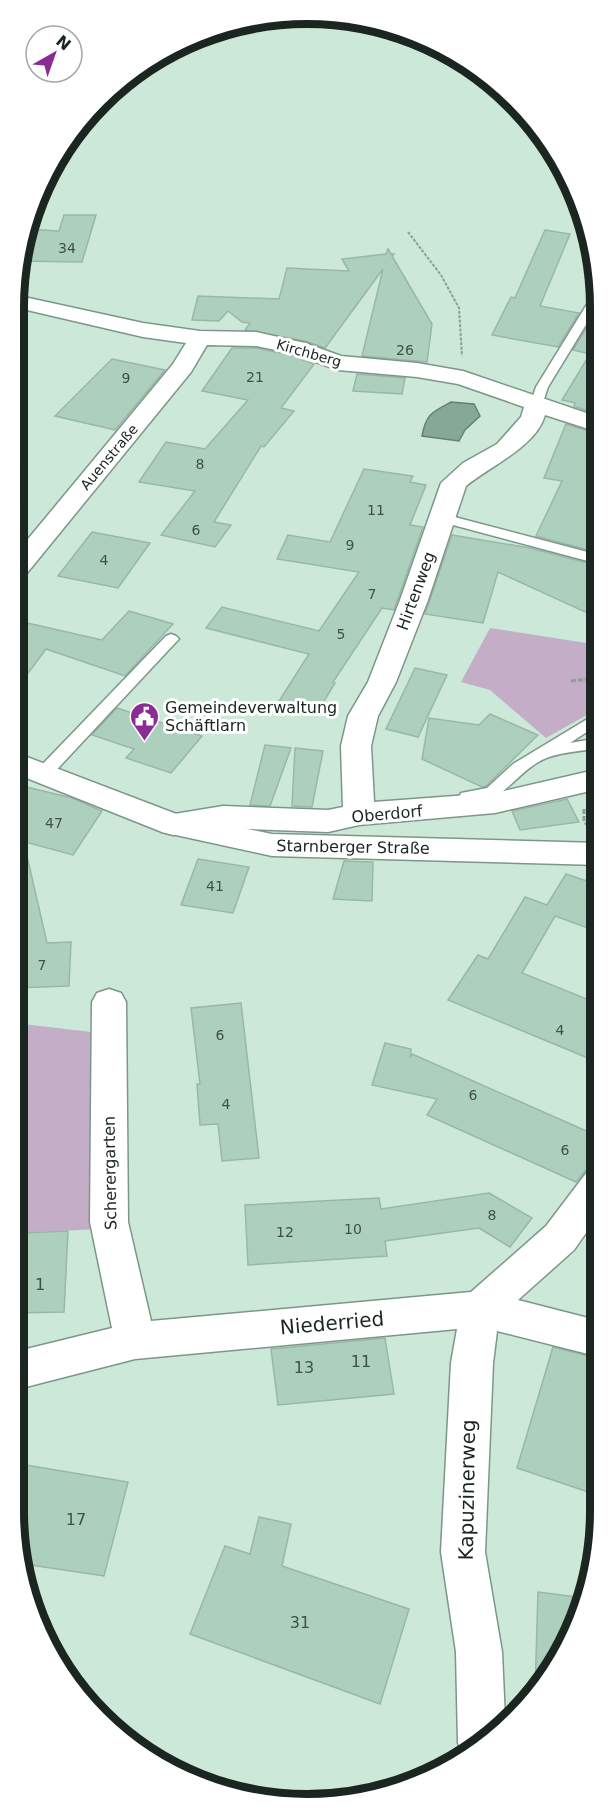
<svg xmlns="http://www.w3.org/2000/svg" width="614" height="1818" font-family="'DejaVu Sans',sans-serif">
<rect width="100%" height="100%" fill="#cce8d9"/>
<g fill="#c4adc6">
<polygon points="490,628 599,645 599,658 591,678 599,697 599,708 546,738 490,690 461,682"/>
<polygon points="14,1023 91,1032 101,1229 14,1233"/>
</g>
<path fill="#86a897" stroke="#668174" stroke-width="1.5" d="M451,402l23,2 6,12 -15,14 -6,11 -37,-5c4,-22 10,-24 29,-34z"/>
<g fill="#add0be" stroke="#9ab6a8" stroke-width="1.5">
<polygon points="64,215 96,215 82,262 20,261 24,229 59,231"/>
<polygon points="545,230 570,234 540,306 579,313 558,347 492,335 511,297 515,298"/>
<polygon points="388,249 391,254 394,254 392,256 432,324 427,362 362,356 383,269 325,348 305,341 245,330 250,323 242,322 228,311 219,321 192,320 198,296 279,299 287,268 349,271 342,259 386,254"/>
<polygon points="594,315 598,316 598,415 574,406 575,403 562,400 590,354 573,350"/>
<polygon points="232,348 256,348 290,355 314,364 281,408 294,411 264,447 261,446 214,522 231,525 215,547 161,535 195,491 139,482 166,442 205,449 248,400 202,391"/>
<polygon points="112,359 165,370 115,430 55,416"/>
<polygon points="357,374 405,378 402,394 353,391"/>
<polygon points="566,424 598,434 599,553 536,536 562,481 544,478"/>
<polygon points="364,469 413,476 410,482 426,485 410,525 423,527 398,599 394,610 382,608 333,682 335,683 318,711 279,701 309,654 206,628 222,607 319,631 359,572 277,559 288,535 330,542"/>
<polygon points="92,532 150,543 118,588 58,576"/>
<polygon points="452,535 530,548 599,566 599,601 585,612 498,572 483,623 425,614"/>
<polygon points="129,611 173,624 125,676 46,649 14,692 14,620 102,640"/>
<polygon points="415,668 447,675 418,737 386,729"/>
<polygon points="117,708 202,736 171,773 126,758 134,749 92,735"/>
<polygon points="490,714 538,735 486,786 482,787 422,759 429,718 479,725"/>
<polygon points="265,745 291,748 270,806 250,805"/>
<polygon points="295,748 323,751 312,807 292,806"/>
<polygon points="14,784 72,798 102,811 73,855 14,839"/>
<polygon points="567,799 579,822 520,830 512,811"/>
<polygon points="24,843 47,943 71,942 69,986 14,988 14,844"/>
<polygon points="198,859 249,867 233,913 181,905"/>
<polygon points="344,861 373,862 372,901 333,899"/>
<polygon points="566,874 599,885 599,932 555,916 522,973 599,1004 600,1063 448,1000 478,955 488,959 525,897 547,905"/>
<polygon points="241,1003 259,1158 222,1161 218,1124 200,1125 197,1084 200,1084 191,1008"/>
<polygon points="385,1043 411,1049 410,1058 412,1054 600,1137 600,1165 586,1170 576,1182 427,1115 437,1099 372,1085"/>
<polygon points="489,1193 532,1218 510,1247 479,1228 385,1241 387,1256 248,1265 245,1205 379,1198 381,1209"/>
<polygon points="68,1231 64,1312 14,1313 14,1255 23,1254 24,1233"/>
<polygon points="385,1338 394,1394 278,1405 271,1349"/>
<polygon points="553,1347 600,1359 600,1496 517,1468"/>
<polygon points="14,1463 128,1482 104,1576 24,1564 14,1511"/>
<polygon points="259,1517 291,1524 282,1566 409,1609 380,1704 190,1634 225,1546 250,1554"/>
<polygon points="538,1592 585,1598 551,1674 535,1691"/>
</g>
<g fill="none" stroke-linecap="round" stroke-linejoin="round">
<defs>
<g id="lane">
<polygon points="592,296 598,296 598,305 548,387 542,405 532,405 531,402 536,387"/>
<polygon points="443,514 599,555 599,564 438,521 438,515"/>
<polygon points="171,634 176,636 179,639 176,642 48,779 36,779 34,775 36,771 166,636"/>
<path d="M599,712v12l-29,19 29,-5v10c-16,3 -36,4 -50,9 -33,11 -48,55 -88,44l-2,-4 2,-4 26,-5 26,-24z"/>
</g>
<g id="street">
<path d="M15,295l128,28 57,8 56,1 49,11 36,13 76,7 46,8 135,46v15l-53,-17c-9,32 -55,51 -79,71l-38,114 -32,82 -18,34 -7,30 3,56 121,-9 104,-24v20l-104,24 -136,12 -31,7 -105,-4 -50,7 -11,-3 -5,-8 5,-8 61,-10 105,4 15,-3 -2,-61 7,-30 20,-34 32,-82 41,-117 22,-20 34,-19 24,-27 3,-10 -66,-23 -41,-7 -79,-7 -47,-17 -35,-7 -49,-1 -16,27 -168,206 -9,2v-24l159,-192 13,-21 -43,-6 -129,-30z"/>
<polygon points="109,989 121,993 126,1002 128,1222 151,1321 471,1292 546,1226 587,1172 600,1167 600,1213 574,1250 518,1300 600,1321 600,1357 497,1331 493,1363 485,1552 502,1652 505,1720 470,1755 464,1758 458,1743 456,1652 441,1552 451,1363 457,1329 135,1359 14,1390 14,1352 112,1328 90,1222 92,1002 97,993"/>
</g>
<polygon id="secondary" points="14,752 179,815 272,834 599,843 599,865 272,856 162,832 14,773"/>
</defs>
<use href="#lane" stroke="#7c9789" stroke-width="3"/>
<use href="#street" stroke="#7c9789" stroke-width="3"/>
<use href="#secondary" stroke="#7c9789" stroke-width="3"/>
<polyline stroke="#8aa094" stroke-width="2" stroke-dasharray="3 1.5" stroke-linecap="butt" points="408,232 441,275 459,308 462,356"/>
<g stroke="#8aa094" stroke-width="3" stroke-dasharray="5 2" stroke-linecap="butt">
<polyline points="571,681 599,678"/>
<polyline points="584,809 584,821 588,826"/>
</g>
<use href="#lane" fill="#fff" fill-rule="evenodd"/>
<use href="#street" fill="#fff" fill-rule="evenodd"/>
<use href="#secondary" fill="#fff" fill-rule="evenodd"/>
</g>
<defs>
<symbol id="civic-pin" viewBox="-11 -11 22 30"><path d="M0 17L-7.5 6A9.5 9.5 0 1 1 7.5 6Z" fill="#8b2c95" stroke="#fff"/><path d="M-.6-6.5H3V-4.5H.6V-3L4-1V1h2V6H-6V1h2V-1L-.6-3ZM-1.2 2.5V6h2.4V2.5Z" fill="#fff"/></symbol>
</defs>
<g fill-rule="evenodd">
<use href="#civic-pin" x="128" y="700" width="33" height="45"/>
</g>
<g text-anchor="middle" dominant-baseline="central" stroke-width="6" stroke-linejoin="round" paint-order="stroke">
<g font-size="14" fill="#405048">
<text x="67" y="248">34</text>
<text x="405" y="350">26</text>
<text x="255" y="377">21</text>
<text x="126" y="378">9</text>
<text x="200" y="464">8</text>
<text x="376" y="510">11</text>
<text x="196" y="530">6</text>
<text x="350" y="545">9</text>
<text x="104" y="560">4</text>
<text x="372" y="594">7</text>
<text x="341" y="634">5</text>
<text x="54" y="823">47</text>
<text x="215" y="886">41</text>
<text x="42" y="965">7</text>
<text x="560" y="1030">4</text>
<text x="220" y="1035">6</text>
<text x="473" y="1095">6</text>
<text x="226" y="1104">4</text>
<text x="565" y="1150">6</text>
<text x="492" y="1215">8</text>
<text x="353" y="1229">10</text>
<text x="285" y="1232">12</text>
</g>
<g font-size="14" fill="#1c2621" stroke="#fff">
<text transform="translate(309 353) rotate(16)">Kirchberg</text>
<text transform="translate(109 457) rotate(-50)">Auenstraße</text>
</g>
<g font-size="16" fill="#1c2621" stroke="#fff">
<text transform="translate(416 591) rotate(-70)">Hirtenweg</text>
<text transform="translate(387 814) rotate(-5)">Oberdorf</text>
<text transform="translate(353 847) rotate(1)">Starnberger Straße</text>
<text transform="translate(110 1173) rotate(-91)">Scherergarten</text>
</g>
<g font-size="16" fill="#1c2621" stroke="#fff" text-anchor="start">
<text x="165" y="707">Gemeindeverwaltung<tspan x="165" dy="18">Schäftlarn</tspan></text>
</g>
<g font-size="16" fill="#405048">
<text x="40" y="1284">1</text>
<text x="361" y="1361">11</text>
<text x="304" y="1367">13</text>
<text x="76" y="1519">17</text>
<text x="300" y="1622">31</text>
</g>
<g font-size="20" fill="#1c2621" stroke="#fff">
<text transform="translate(332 1323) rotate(-5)">Niederried</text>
<text transform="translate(467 1490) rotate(-89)">Kapuzinerweg</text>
</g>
</g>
<path d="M0 0H614V1818H0ZM307 24H307A283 283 0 0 1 590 307V1511A283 283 0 0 1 307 1794H307A283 283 0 0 1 24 1511V307A283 283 0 0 1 307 24Z" fill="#fff" fill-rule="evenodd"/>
<path fill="none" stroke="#1c2621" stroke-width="8" d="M307 24H307A283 283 0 0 1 590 307V1511A283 283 0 0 1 307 1794H307A283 283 0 0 1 24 1511V307A283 283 0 0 1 307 24Z"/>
<g transform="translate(54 54) rotate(40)"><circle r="28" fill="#ffffff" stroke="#a4a8a6" stroke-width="1.5"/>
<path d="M0-4.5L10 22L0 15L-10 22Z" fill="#8b2c95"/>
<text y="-9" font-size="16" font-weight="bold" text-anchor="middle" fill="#1c2621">N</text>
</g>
</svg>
